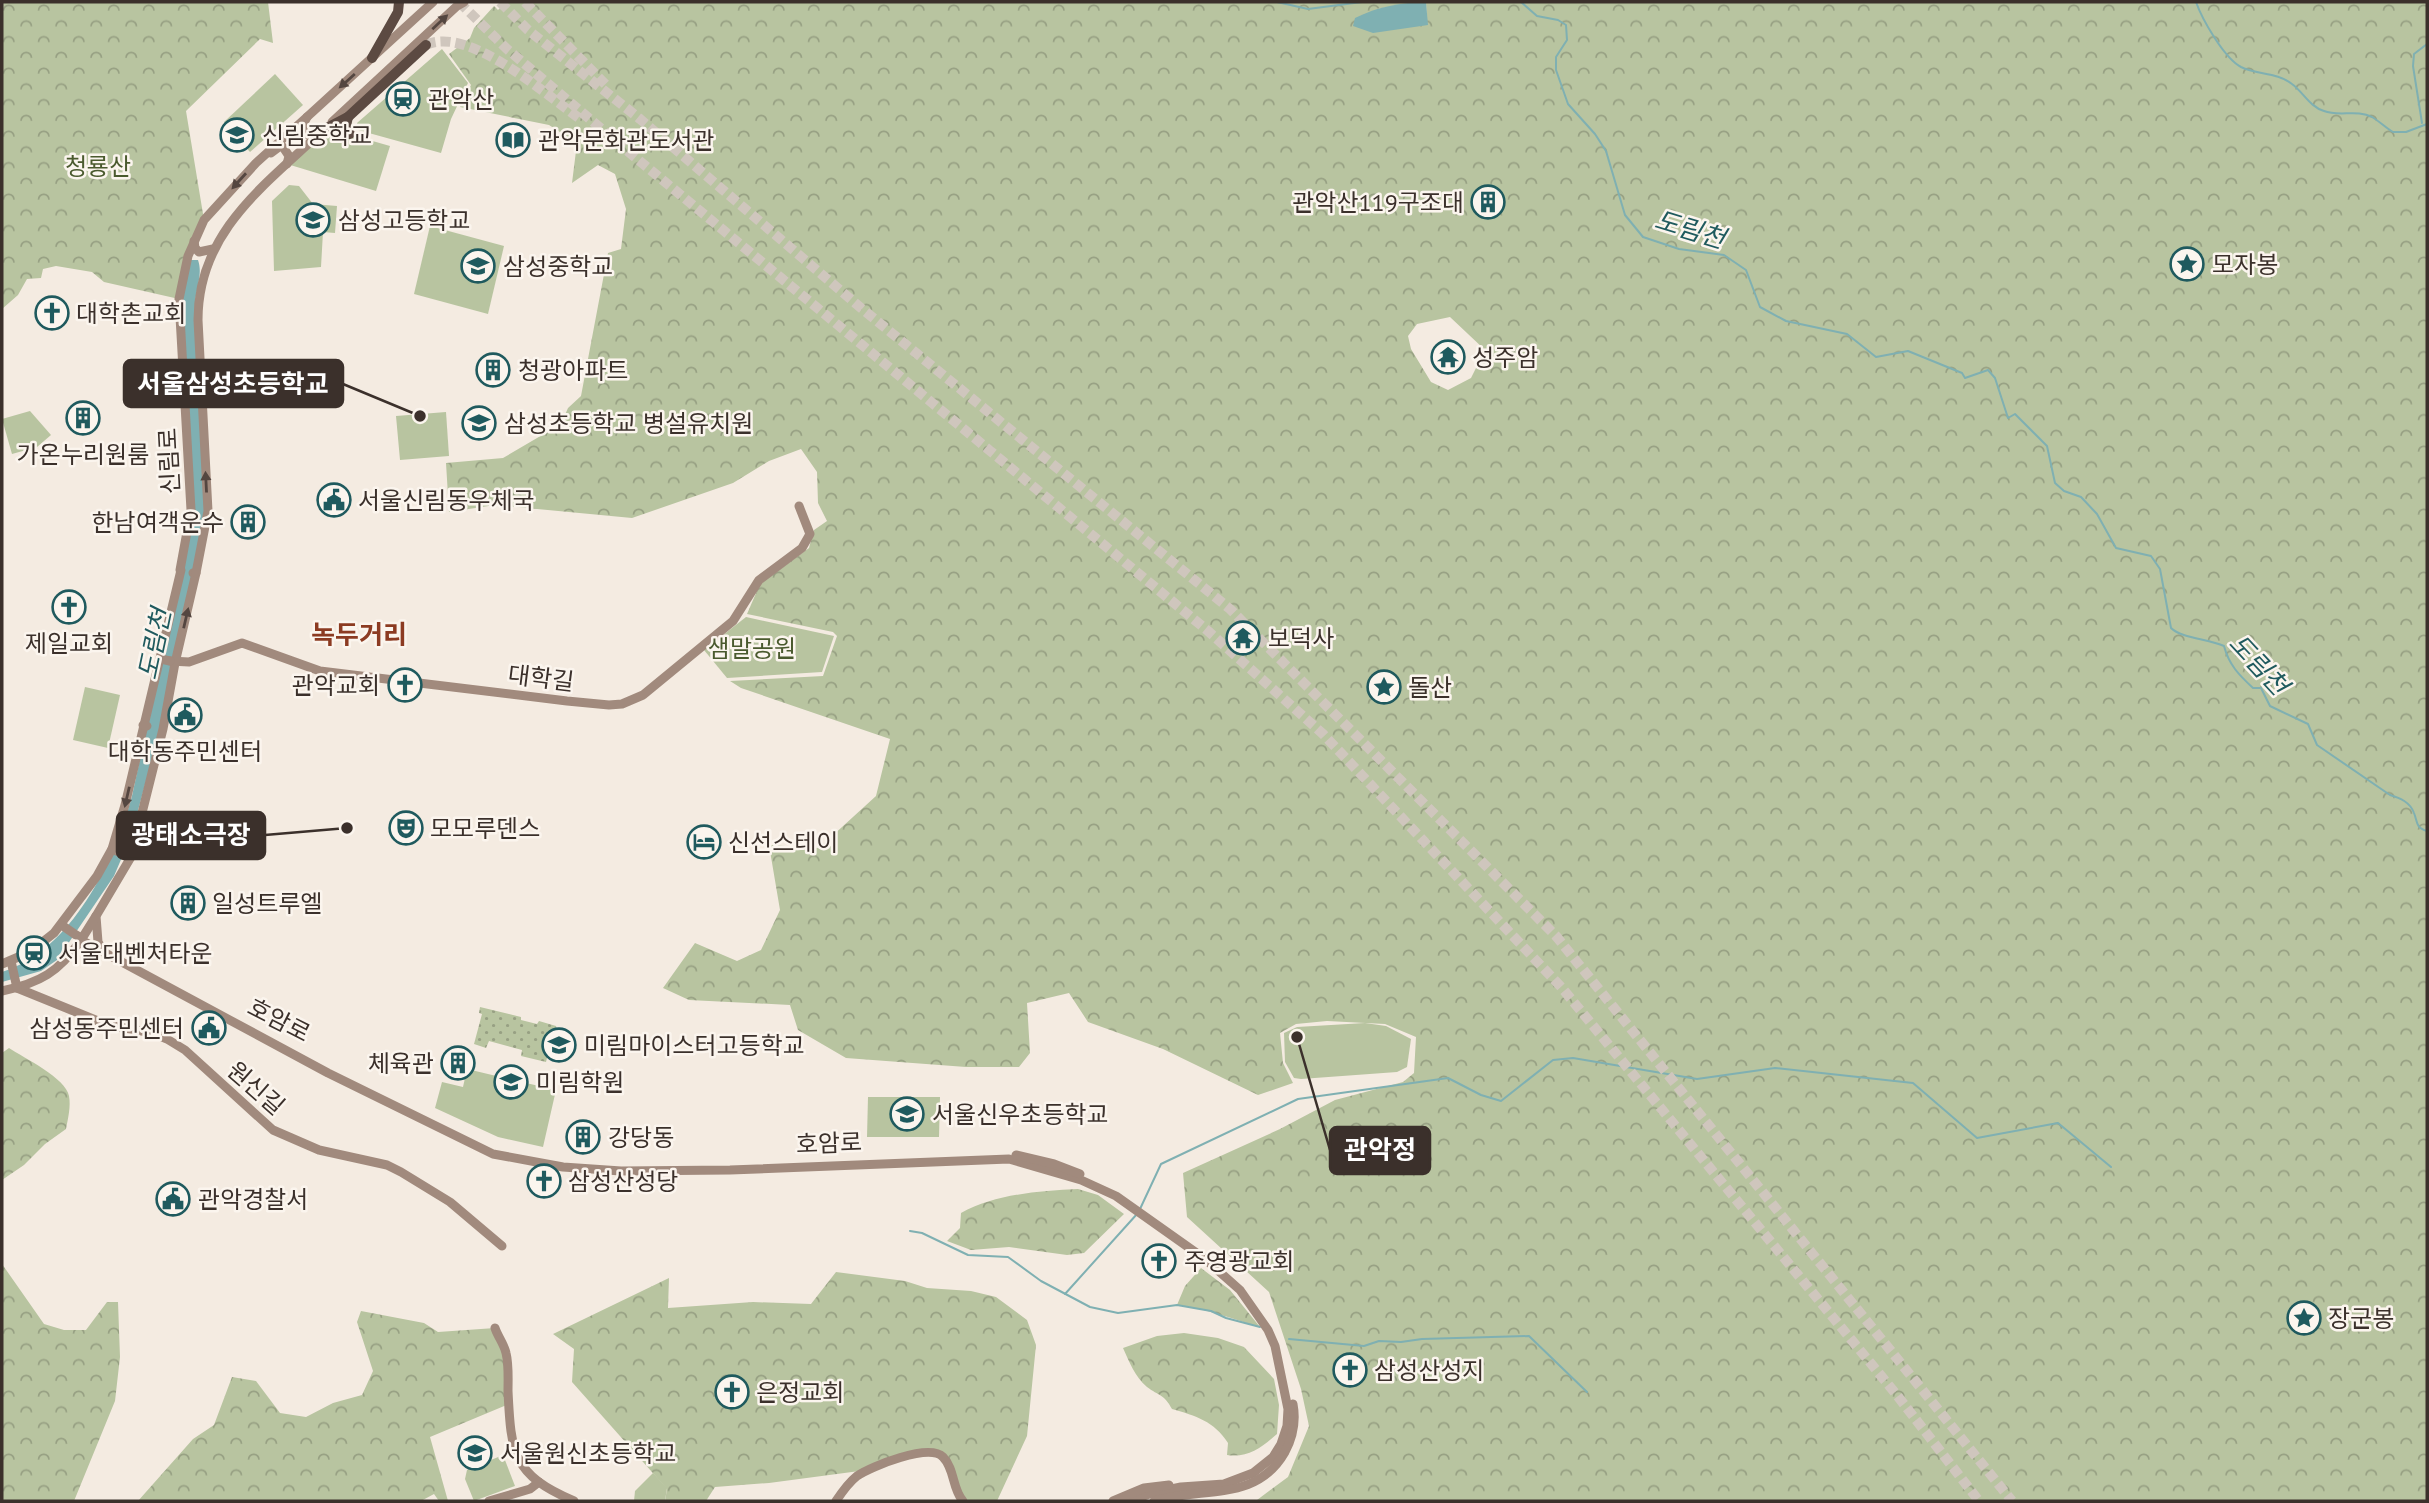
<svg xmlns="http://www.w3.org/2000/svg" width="2429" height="1503" font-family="'PT Sans','Noto Sans KR',sans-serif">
<defs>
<pattern id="forest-crowns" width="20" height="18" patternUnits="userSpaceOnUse" patternTransform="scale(1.75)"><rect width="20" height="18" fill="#b8c4a0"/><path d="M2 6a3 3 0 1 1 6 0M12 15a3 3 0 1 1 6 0" fill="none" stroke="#97a083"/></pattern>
<pattern id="garden-dots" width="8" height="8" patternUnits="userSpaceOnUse" patternTransform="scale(1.75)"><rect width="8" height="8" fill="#b8c4a0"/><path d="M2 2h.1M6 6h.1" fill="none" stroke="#97a083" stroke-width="1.8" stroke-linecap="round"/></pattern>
</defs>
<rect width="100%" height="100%" fill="#f4ebe1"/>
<g fill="#b8c4a0">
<polygon points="442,49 468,83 451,119 441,153 358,130 357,123"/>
<polygon points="275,74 303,105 250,152 224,122"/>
<polygon points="327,128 390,146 376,191 287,164"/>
<polygon points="289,185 299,186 313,204 337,206 335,233 323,232 321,267 274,271 272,201"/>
<polygon points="430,226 504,246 488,314 414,294"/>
<polygon points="30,411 51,435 37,447 12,454 2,419"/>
<polygon points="446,412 449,456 400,460 396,416"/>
<polygon points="746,617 834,636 822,672 727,678 704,650"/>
<polygon points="85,687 120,695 108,748 73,740"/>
<polygon points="1365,1023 1386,1026 1411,1039 1407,1067 1397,1072 1301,1079 1294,1078 1285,1062 1284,1033 1297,1027"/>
<polygon points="467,1069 556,1090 543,1147 498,1137 435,1108 442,1082 463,1087"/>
<polygon points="868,1097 940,1097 939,1137 867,1137"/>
<polygon points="503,1455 515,1486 474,1501 465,1479 467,1470"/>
<polygon points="653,1473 667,1488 665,1501 634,1501 635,1491"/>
</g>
<g fill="url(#forest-crowns)" fill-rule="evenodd">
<polygon points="2,2 268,2 273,43 260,39 186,111 204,220 198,230 179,299 104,282 92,272 56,266 43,269 41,278 27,279 18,295 2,309"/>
<path d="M506,2h913l-42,7 50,16 -1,-23h1001v1499h-1182l12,-1 31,-23 21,-51 -8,-37 -32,-97 -82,-75 -4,-44 97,-44 55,-29 68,-18 11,-9 2,-36 -31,-13 -58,-3 -31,3 -16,9 3,30 10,20 -35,12 -95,-46 -75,-27 -19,-29 -42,10 3,50 -11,14h-53l-120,-9 -48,-28 -8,-25 -101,-5 -26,-12 32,-45 42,18 24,-11 19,-40 -11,-65 50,3 57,-52 14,-57 -149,-51 -11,-7 93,-5 14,-40 -4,-4 -86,-18 13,-30 49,-36 5,-18 13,-9 -9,-18 -1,-31 -16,-23 -32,12 -36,22 -101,35 -137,-13 -46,7 -3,-49 57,-5 58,-34 7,-16 13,-12 27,-143 13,-4 5,-40 -11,-35 -17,-9 -26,18 5,-40 -28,-18 -89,-18 11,-22 -22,-31 21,-16 4,-10 20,-22 4,4zM1450,317l35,33 -14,28 -23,12 -17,-8 -20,-33 -3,-13 9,-12z"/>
<path d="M9,1048c15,10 57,30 60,48 2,10 -1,23 -3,33l-21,15 -21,21 -22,15v-127z"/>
<path d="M1078,1189l20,6 26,19 -40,39 -17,2 -58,-8 -38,3 -24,-9 13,-13 1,-15c34,-19 78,-22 117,-24z"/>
<polygon points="2,1264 44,1324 64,1330 86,1330 107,1302 118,1302 120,1357 115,1401 74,1501 2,1501"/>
<path d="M1201,1268l29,22 30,37c-28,-8 -55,-19 -83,-22l8,-19z"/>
<polygon points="836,1272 905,1281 927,1288 971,1291 996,1297 1027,1320 1036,1345 1027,1436 997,1501 963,1501 951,1471 934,1452 867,1470 769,1483 715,1487 706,1501 665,1501 667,1489 572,1382 574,1349 553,1334 669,1278 668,1308 753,1302 811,1304"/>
<polygon points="361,1311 424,1323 438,1332 495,1328 504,1347 509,1404 430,1437 448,1501 439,1501 434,1494 421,1501 138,1501 193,1439 214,1425 232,1377 256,1381 280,1413 306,1417 333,1403 362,1395 373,1371 357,1322"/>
<path d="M1184,1333l34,5 26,9 30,32 5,26 -2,29c-16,14 -29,24 -50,21l1,-12c-14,-22 -32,-27 -56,-34 -8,-15 -13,-13 -25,-22 -12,-10 -18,-26 -24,-39l34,-12z"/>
</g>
<polygon fill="url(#garden-dots)" points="480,1007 521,1017 521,1020 537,1024 539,1021 556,1026 558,1033 553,1033 546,1062 521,1056 522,1050 489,1041 486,1048 474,1044 482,1014 479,1013"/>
<g fill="#7fb0b2">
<path d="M1426,2l2,23 -55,8 -20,-7 2,-8c22,-11 47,-16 71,-16z"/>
<path d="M191,260h7c5,14 -2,29 -3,44l11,208 -46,218 -29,106 -17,40 -57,84 -16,11 -39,11v-10c70,-22 112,-110 130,-176l59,-273 -10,-223z"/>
</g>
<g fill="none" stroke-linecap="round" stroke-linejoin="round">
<g stroke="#7fb0b2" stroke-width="2">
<polyline points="1277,2 1308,9 1362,2"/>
<path d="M1521,2l16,14 21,4 8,5 1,15 -11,17v13l12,34 27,30 11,17 19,64 18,22 36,12 45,6 22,15 14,37 26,14 61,13 29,23 32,-6 54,22 3,5 23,-8 7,8 13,40 7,-4 32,32 8,37 9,8 17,6 16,17 19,34 35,8 9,13 11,59c10,10 37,11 53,18 5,19 15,29 29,42h8l9,18 38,18 9,21 73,50c10,3 20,7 24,18 4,10 1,14 13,18"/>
<path d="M2196,2c6,17 28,56 45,65 16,8 36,5 51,17 11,8 18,23 32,27 15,6 33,-2 48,6 7,4 14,11 21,15h13l21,-8"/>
<polyline points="2422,123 2413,66 2414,54 2427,44"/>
<polyline points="1140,1209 1161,1164 1298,1099 1448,1078 1481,1095 1501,1101 1553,1060 1573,1058 1697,1079 1775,1068 1913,1083 1977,1138 2058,1123 2111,1167"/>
<polyline points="910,1231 922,1233 968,1255 1008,1257 1041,1281 1090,1307 1118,1313 1177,1305 1211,1311 1226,1318 1260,1327"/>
<polyline points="1065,1294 1137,1214"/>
<polyline points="1289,1339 1364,1346 1379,1341 1401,1342 1422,1339 1529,1336 1587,1392"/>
</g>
<g stroke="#cfc6bd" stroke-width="10" stroke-dasharray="10 5" stroke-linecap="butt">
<polyline points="459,2 507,49 636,158 1208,631 1323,734 1562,988 1896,1394 1979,1501"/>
<polyline points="500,2 528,30 640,119 861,308 1230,609 1556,936 2012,1501"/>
<polyline points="525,2 606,85"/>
<path d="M426,45c42,-20 119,49 153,73"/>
</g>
<g stroke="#a18a7d" stroke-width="9">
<polyline points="332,122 457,6 464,2"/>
<polyline points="319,133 311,136 304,133 303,125 307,117 433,2"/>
<polyline points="271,153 279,147 283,147 289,156 287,164"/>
<polyline points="170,661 189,662 242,643 320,671 567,701 609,705 622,704 643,695 733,621 759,580 802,548 810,534 799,506"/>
<polyline points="112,849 131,857"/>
<polyline points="78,936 81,940 328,1073 493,1154 563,1167 621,1171 730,1170 1009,1159 1081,1180 1116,1196 1205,1259 1240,1290 1268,1330 1275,1346 1288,1409 1287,1426 1281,1444 1273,1457 1253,1473 1224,1484 1181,1487 1152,1493 1130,1501"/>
<polyline points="101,947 98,942 96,916 131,857 163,729 175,663 196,573 193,573"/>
<polyline points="2,964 30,952 54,933 97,876 112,849 125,805 181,570"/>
<polyline points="17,988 108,1025 153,1033 167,1039 185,1050 273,1130 319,1150 387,1165 401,1172 450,1202 502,1246"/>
<path d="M2,991c38,-8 57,-19 79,-51"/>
<polyline points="1016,1155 1054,1164 1080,1174"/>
<path d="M495,1328c3,9 9,16 11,25 3,12 2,26 2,38 3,63 5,84 66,110"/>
<polyline points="489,1501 530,1489 539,1482"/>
<path d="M836,1501c6,-9 12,-18 21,-25 15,-10 72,-33 86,-19 12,12 9,32 20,44"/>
<polyline points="1113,1501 1144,1488 1169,1485"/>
<path d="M1154,1501c49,-15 102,2 131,-49 8,-15 11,-32 8,-48"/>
</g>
<g stroke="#5c4a42" stroke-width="10">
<polyline points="372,58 398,12 399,2"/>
<polyline points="348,117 346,126 350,134"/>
<polyline points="327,128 348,117 426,45"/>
</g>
<g stroke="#a18a7d" stroke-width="9">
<polyline points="194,241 195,248 199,252 213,249"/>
<polyline points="180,570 191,510 179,299 188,256 204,220 256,163 307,117"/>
<path d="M196,573l12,-62 -10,-191c0,-86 63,-132 120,-185"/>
<polyline points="161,659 170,661"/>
<polyline points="143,725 147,726"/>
<polyline points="63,926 76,935"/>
<polyline points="81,940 96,916"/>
<polyline points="11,961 17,988"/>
</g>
</g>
<defs><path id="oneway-solid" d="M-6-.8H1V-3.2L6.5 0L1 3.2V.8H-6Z" transform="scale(1.75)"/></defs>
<g fill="#544640">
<use href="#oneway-solid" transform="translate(440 22) rotate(-43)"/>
<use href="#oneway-solid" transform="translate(347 81) rotate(138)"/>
<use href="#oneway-solid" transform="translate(239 181) rotate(132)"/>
<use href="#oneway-solid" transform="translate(206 482) rotate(-93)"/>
<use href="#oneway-solid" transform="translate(186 618) rotate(-77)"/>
<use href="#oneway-solid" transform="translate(127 797) rotate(103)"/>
</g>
<defs>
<symbol id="station-ring" viewBox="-11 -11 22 22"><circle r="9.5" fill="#fbf5ee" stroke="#1f5a5e" stroke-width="1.5"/><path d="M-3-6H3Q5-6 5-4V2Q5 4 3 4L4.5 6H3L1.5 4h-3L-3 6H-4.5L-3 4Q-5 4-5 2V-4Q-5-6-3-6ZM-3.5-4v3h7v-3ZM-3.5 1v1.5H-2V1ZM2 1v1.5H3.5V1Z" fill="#1f5a5e"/></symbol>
<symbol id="school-ring" viewBox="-11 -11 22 22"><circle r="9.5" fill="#fbf5ee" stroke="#1f5a5e" stroke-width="1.5"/><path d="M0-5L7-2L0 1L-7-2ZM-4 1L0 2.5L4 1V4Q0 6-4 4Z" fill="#1f5a5e"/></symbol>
<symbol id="library-ring" viewBox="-11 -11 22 22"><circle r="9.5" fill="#fbf5ee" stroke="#1f5a5e" stroke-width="1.5"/><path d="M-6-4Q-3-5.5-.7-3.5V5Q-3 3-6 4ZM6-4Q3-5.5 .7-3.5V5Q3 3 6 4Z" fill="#1f5a5e"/></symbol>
<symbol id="building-ring" viewBox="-11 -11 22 22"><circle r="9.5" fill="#fbf5ee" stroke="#1f5a5e" stroke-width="1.5"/><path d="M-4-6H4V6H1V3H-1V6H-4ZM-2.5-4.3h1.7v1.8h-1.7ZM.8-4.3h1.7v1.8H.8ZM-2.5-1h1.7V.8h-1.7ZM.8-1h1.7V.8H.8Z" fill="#1f5a5e"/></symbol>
<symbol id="sight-ring" viewBox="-11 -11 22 22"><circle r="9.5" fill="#fbf5ee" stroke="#1f5a5e" stroke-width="1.5"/><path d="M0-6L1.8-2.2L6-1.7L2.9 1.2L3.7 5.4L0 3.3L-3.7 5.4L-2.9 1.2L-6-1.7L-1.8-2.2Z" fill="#1f5a5e"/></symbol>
<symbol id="church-ring" viewBox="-11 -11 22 22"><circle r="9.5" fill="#fbf5ee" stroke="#1f5a5e" stroke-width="1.5"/><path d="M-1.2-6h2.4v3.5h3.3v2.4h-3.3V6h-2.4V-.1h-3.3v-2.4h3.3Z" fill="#1f5a5e"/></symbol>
<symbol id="temple-ring" viewBox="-11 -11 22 22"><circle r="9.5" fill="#fbf5ee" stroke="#1f5a5e" stroke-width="1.5"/><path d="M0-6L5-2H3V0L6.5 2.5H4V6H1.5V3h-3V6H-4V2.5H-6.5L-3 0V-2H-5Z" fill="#1f5a5e"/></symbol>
<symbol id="civic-ring" viewBox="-11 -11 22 22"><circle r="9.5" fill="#fbf5ee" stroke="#1f5a5e" stroke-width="1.5"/><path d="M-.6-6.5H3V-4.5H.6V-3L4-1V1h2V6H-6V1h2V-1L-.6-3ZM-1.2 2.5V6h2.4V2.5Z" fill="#1f5a5e"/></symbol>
<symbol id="theatre-ring" viewBox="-11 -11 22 22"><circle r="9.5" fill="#fbf5ee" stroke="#1f5a5e" stroke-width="1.5"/><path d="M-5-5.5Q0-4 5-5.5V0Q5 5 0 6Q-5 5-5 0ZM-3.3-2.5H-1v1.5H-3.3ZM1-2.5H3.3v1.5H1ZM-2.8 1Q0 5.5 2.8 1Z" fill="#1f5a5e"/></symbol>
<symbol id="hotel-ring" viewBox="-11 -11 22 22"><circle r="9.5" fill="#fbf5ee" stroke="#1f5a5e" stroke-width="1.5"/><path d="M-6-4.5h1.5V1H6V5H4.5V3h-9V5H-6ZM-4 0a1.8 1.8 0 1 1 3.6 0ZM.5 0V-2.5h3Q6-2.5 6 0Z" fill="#1f5a5e"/></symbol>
</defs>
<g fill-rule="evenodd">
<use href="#station-ring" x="384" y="80" width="38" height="38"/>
<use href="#school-ring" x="218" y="116" width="38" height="38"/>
<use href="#library-ring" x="494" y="121" width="38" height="38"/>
<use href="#building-ring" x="1469" y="183" width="38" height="38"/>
<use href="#school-ring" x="294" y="201" width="38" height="38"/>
<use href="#sight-ring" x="2168" y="245" width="38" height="38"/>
<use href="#school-ring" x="459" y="247" width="38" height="38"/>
<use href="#church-ring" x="33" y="294" width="38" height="38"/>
<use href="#temple-ring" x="1429" y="338" width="38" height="38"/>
<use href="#building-ring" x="474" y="351" width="38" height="38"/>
<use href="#building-ring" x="64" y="399" width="38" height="38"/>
<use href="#school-ring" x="460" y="404" width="38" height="38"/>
<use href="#civic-ring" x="315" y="481" width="38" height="38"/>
<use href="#building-ring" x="229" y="503" width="38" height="38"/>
<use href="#church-ring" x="50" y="588" width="38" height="38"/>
<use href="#temple-ring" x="1224" y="619" width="38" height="38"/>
<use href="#church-ring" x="386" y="666" width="38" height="38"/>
<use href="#sight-ring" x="1365" y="668" width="38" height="38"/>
<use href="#civic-ring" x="166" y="696" width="38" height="38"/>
<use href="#theatre-ring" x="387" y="809" width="38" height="38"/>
<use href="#hotel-ring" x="685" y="823" width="38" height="38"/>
<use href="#building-ring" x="169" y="884" width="38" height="38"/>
<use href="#station-ring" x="15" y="934" width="38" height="38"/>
<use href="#civic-ring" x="190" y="1009" width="38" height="38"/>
<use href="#school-ring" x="540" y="1026" width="38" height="38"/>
<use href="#building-ring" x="439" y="1044" width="38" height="38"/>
<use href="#school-ring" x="492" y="1063" width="38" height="38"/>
<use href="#school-ring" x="888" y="1095" width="38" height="38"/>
<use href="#building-ring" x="564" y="1118" width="38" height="38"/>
<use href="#church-ring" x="525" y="1162" width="38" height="38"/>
<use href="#civic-ring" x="154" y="1180" width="38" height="38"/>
<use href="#church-ring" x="1140" y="1242" width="38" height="38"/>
<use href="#sight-ring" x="2285" y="1299" width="38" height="38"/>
<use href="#church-ring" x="1331" y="1351" width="38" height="38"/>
<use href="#church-ring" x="713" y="1373" width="38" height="38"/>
<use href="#school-ring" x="456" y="1434" width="38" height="38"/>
</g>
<g text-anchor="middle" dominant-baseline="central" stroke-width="5" stroke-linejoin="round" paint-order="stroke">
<g font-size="24" fill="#3b302b" stroke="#fbf5ee" text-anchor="start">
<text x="428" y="99">관악산</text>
<text x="262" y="135">신림중학교</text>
<text x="538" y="140">관악문화관도서관</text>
<text x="1464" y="202" text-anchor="end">관악산119구조대</text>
<text x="338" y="220">삼성고등학교</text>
<text x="2212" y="264">모자봉</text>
<text x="503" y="266">삼성중학교</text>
<text x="76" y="313">대학촌교회</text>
<text x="1472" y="357">성주암</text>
<text x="518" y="370">청광아파트</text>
<text x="504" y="423">삼성초등학교 병설유치원</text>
<text x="83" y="454" text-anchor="middle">가온누리원룸</text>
<text x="358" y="500">서울신림동우체국</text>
<text x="224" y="522" text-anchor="end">한남여객운수</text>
<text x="1268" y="638">보덕사</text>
<text x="69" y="643" text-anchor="middle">제일교회</text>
<text x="380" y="685" text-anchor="end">관악교회</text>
<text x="1408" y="687">돌산</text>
<text x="185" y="751" text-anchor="middle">대학동주민센터</text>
<text x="430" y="828">모모루덴스</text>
<text x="728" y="842">신선스테이</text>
<text x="212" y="903">일성트루엘</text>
<text x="58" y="953">서울대벤처타운</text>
<text x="184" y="1028" text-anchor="end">삼성동주민센터</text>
<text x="584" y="1045">미림마이스터고등학교</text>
<text x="434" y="1063" text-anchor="end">체육관</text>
<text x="536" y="1082">미림학원</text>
<text x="932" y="1114">서울신우초등학교</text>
<text x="608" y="1137">강당동</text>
<text x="568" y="1181">삼성산성당</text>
<text x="198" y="1199">관악경찰서</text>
<text x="1184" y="1261">주영광교회</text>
<text x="2328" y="1318">장군봉</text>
<text x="1374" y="1370">삼성산성지</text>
<text x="756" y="1392">은정교회</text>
<text x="500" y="1453">서울원신초등학교</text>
</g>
<g font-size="24" fill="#4a5a2e" stroke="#fbf5ee">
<text x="98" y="166">청룡산</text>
<text x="752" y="648">샘말공원</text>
</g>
<g font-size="24" fill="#3b302b" stroke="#fbf5ee">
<text transform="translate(169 461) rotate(-93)">신림로</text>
<text transform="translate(541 678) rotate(7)">대학길</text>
<text transform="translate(279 1020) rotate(27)">호암로</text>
<text transform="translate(256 1088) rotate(41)">원신길</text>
<text transform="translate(829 1143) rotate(-2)">호암로</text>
</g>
<g font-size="26" font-style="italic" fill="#1f5a5e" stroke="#fbf5ee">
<text transform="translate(1690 229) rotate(17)">도림천</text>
<text transform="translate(154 644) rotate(-78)">도림천</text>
<text transform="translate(2259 664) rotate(47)">도림천</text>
</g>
<g font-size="26" font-weight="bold" fill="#8c3b22" stroke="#fbf5ee">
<text x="359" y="634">녹두거리</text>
</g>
</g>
<path fill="none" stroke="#3b302b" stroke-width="2.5" d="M420 416L343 384M347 828L265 835M1297 1037L1330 1150"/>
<g fill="#3b302b" stroke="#fbf5ee" stroke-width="2.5">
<circle cx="420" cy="416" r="7"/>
<circle cx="347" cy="828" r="7"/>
<circle cx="1297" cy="1037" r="7"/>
</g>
<g fill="#3b302b" stroke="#3b302b" stroke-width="2.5">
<rect x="124" y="360" width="219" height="47" rx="7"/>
<rect x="117" y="812" width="148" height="47" rx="7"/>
<rect x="1330" y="1127" width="100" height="47" rx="7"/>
</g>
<g font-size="26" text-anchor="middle" font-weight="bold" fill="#fff">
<text x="233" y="393">서울삼성초등학교</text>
<text x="191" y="844">광태소극장</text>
<text x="1380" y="1159">관악정</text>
</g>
<rect width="2429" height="1503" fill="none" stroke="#3b302b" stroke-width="7"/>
</svg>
